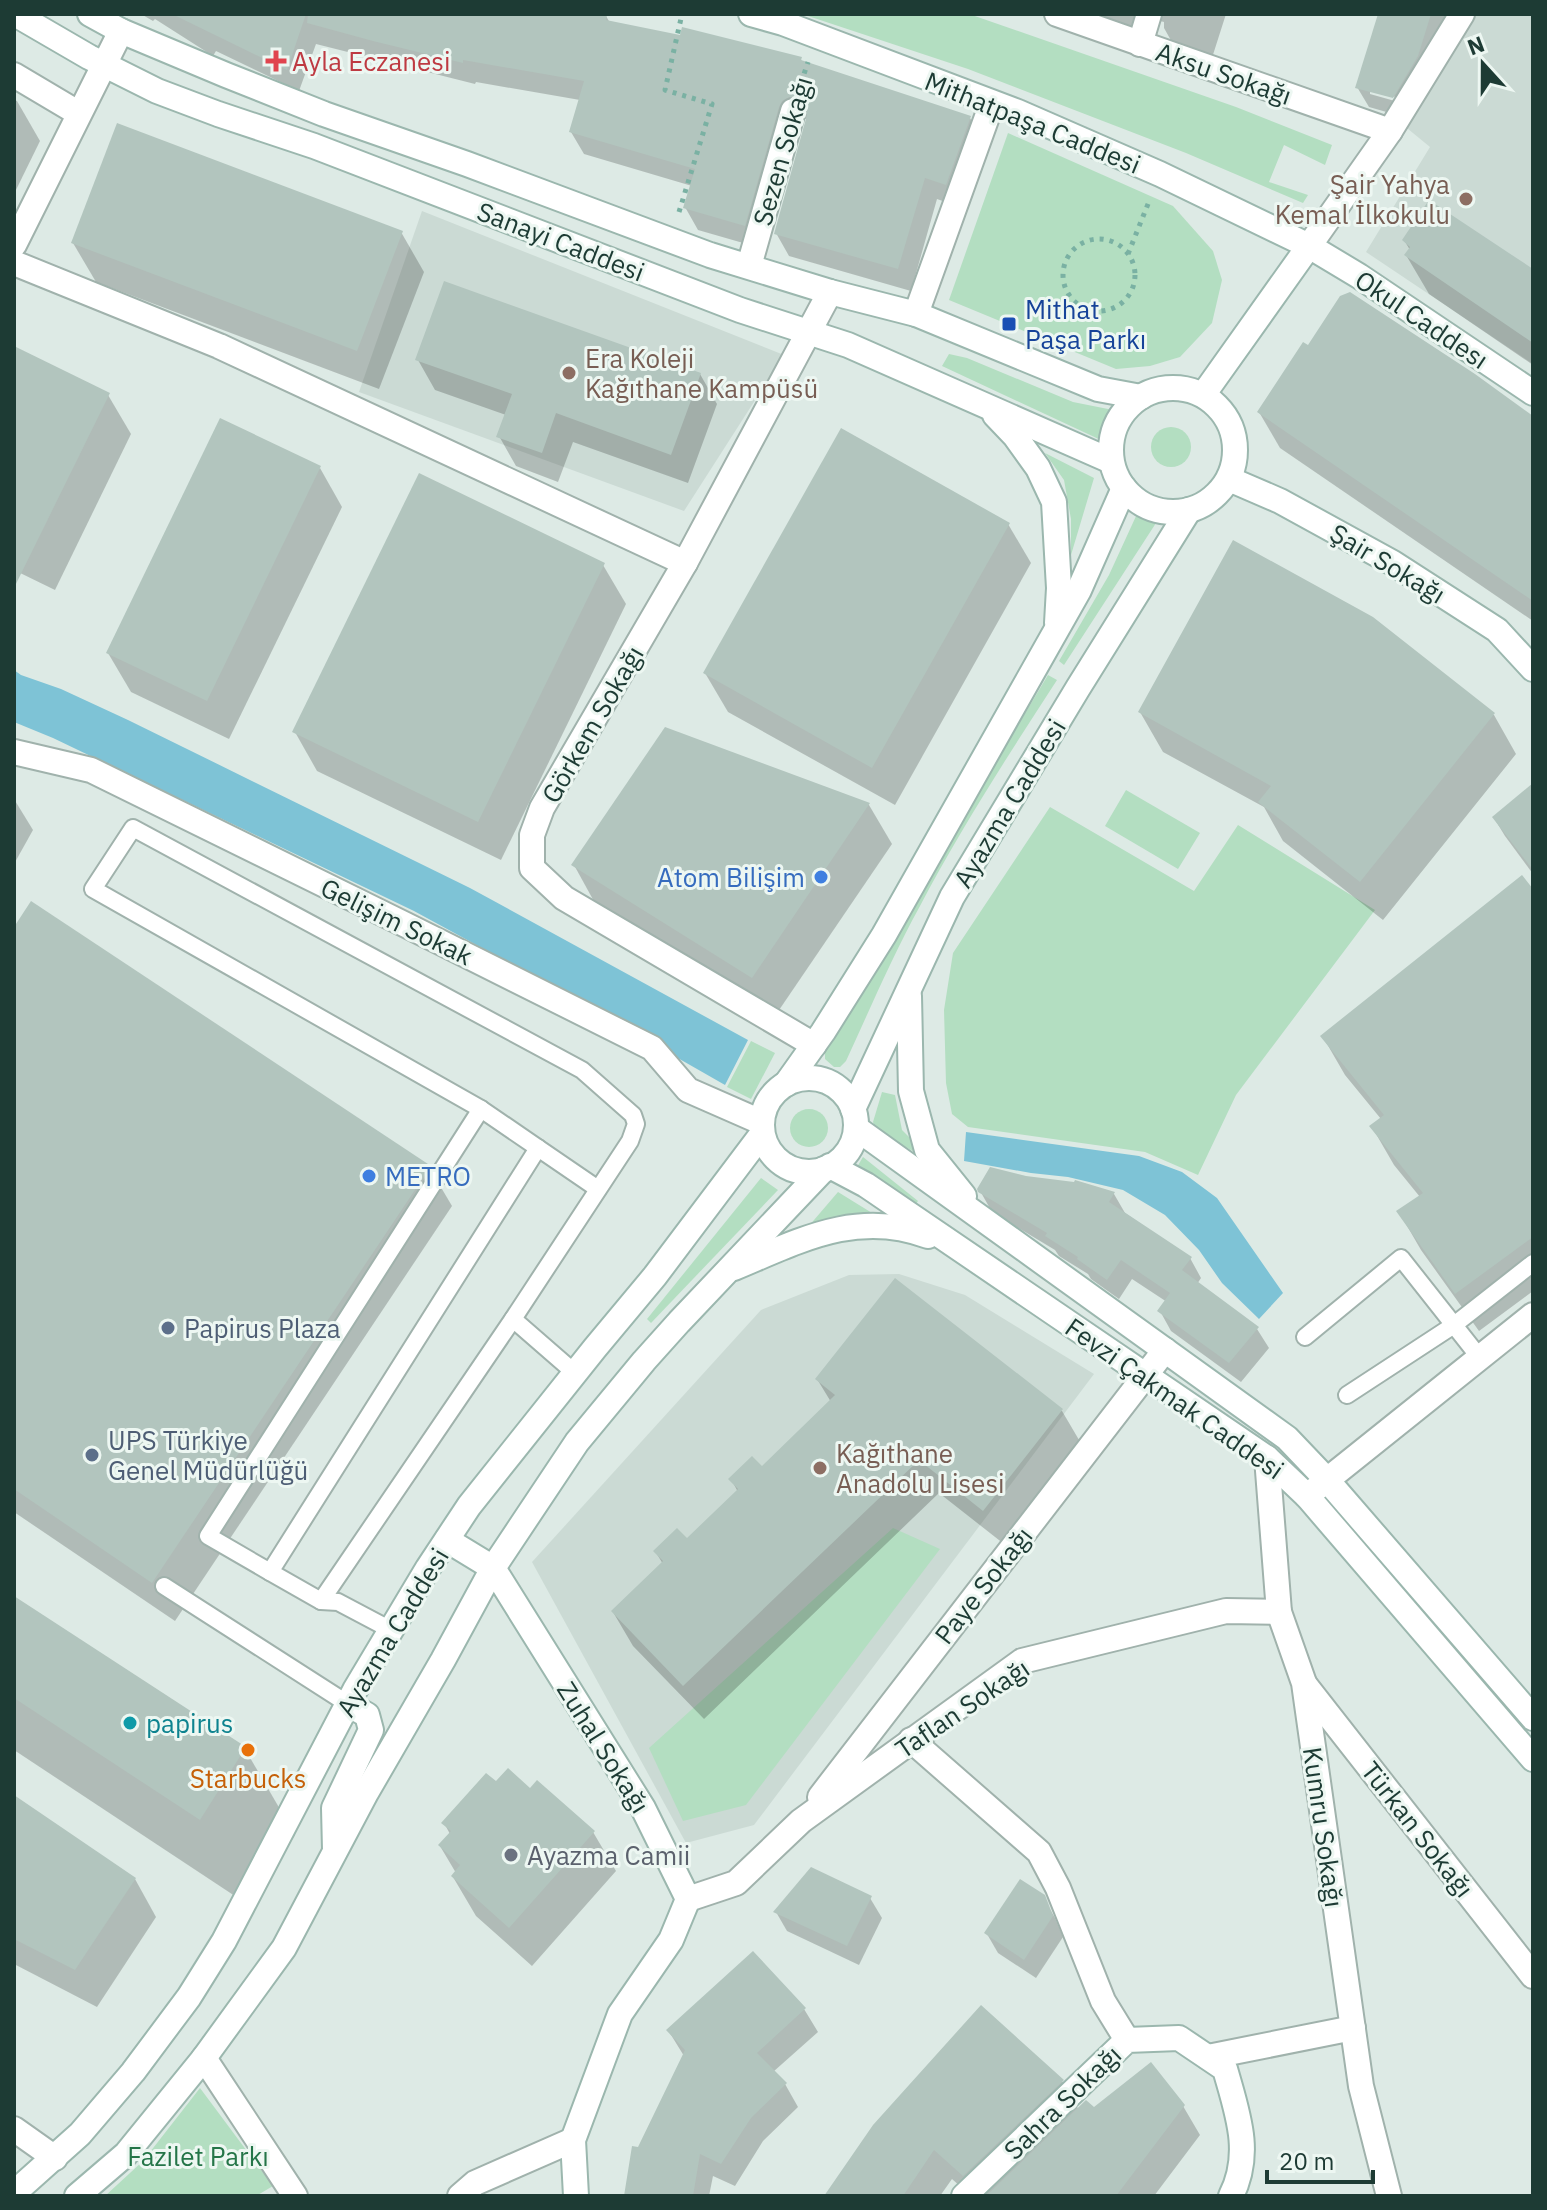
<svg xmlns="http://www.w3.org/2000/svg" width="1547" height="2210" font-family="'IBM Plex Sans',sans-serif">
<rect width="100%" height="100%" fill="#ddeae5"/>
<g fill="#cbdad4">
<polygon points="1473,14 1533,14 1533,364 1366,252 1430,147 1402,124"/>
<polygon points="422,211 784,355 684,511 359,392"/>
<polygon points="899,1274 965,1295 1094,1374 754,1825 686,1843 532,1562 761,1310 849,1275"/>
</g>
<g fill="#b3dec1">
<polygon points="802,14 969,14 1236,107 1332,145 1325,165 1284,145 1269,182 1308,195 1303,203 1186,153 968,69"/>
<polygon points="1008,133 1173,206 1213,251 1222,280 1212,323 1180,357 1150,366 1116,369 949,300"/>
<polygon points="949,354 967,358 1073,402 1113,410 1103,441 942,366"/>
<circle cx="1171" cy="447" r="20"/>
<polygon points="1045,453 1094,478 1071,555 1071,519 1064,480"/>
<polygon points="1137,514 1156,523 1064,665 1059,661 1109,575"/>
<path d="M1048,675l9,5c-48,74 -96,148 -137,226 -28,51 -50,103 -74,155l-6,6h-6l-9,-8v-7l83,-143z"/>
<polygon points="1126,790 1200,833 1178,869 1105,826"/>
<polygon points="1050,807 1194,891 1238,825 1375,910 1236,1095 1198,1175 1145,1152 968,1127 952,1114 946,1083 944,1010 953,953"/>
<polygon points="751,1041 775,1053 751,1099 727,1087"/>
<polygon points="882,1092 895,1095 902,1130 923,1151 925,1158 876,1130 873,1122"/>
<circle cx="809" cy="1128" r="19"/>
<polygon points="863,1157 918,1201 916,1204 857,1167"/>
<polygon points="761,1178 778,1190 651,1323 647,1319"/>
<polygon points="838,1192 885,1221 802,1234"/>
<polygon points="893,1528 940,1549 746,1805 683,1821 649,1748"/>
<polygon points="200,2088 273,2186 256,2196 105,2196 143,2161"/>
</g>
<g fill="#7ec3d6">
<polygon points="14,670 21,675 61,689 128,720 470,888 748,1040 725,1085 557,989 414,911 53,738 14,722"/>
<polygon points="966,1132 1139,1156 1182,1172 1217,1198 1283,1293 1259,1319 1222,1283 1199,1250 1165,1215 1123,1190 1068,1177 1031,1173 964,1161"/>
</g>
<g fill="#0003" fill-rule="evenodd">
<polygon points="141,14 594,14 606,16 610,23 801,59 802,63 970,118 983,141 959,207 937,199 911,291 789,256 776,233 808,119 802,119 757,247 698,230 685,207 692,186 584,154 571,132 580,100 476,82 475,84 316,44 299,91 216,51 213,56 155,19 153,21"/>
<polygon points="1064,14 1226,14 1211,61 1177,51 1164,28 1164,22 1160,21 1152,25 1146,37"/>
<path d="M1380,14h77l-53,103 -35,-10 -12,-20zM1370,90l33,9 -1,4 -32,-9z"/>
<polygon points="14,100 17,101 40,141 14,194"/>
<polygon points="401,232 424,272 379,389 96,282 73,243"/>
<polygon points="1404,240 1533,272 1533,365 1429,294 1406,255 1410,250"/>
<polygon points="1308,348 1533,417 1533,621 1280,448 1259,412"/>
<polygon points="14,357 108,395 131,434 55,590 14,570"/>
<polygon points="418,360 700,374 717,404 688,483 573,442 558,482 516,466 499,436 506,415 435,390"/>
<polygon points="320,468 342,507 229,739 131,692 108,653"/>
<polygon points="1008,524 1031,563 895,805 728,712 705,673"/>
<polygon points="603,565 626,604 501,860 317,771 295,732"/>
<polygon points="1140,712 1494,715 1516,754 1383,920 1283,841 1264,807 1163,752"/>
<polygon points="666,729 869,805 892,844 775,1016 596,905 574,865"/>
<polygon points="1533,785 1533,874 1505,836 1494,818"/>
<polygon points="14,799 33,830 14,864"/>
<polygon points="1533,892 1533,1291 1479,1331 1421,1250 1399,1212 1420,1197 1394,1165 1372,1127 1381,1119 1345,1075 1323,1037"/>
<polygon points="14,931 429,1167 452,1206 175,1621 14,1512"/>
<polygon points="979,1189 1114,1194 1125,1213 1190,1258 1201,1278 1197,1284 1257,1329 1269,1348 1241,1382 1171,1331 1160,1311 1167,1302 1132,1279 1119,1299 1091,1279 1088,1274 1059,1256 1055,1250 992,1212"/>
<polygon points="817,1379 1062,1411 1082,1445 1004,1544 939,1493 704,1719 633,1646 613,1612 663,1564 655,1551 687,1540 738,1492 731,1479 762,1469 831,1402"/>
<polygon points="14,1599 245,1749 295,1835 250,1906 14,1750"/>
<polygon points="496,1784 531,1791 593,1832 616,1871 532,1966 476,1916 453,1877 456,1873 440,1846 450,1834 444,1823"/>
<polygon points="14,1797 135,1879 156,1917 97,2007 14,1964"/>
<polygon points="1043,1897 1055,1918 1063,1937 1036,1978 998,1953 987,1934"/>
<polygon points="870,1898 882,1918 859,1965 787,1931 776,1912"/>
<polygon points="804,2009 818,2032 773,2072 785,2084 798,2107 763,2141 735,2186 713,2176 709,2196 628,2196 639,2149 684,2056 668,2030"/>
<polygon points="1062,2081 1079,2110 1183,2106 1200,2135 1154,2196 971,2196 952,2179 940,2196 826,2196"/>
</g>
<g fill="#b2c5be">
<polygon points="172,14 306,14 287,70"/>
<polygon points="308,14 607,14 606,20 680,35 682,27 802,57 801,60 971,116 946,185 925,178 898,269 774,234 807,115 807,107 803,100 798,97 789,97 782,101 779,107 745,226 683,208 695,169 569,132 584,81 463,60 463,63 373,41 307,23"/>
<polygon points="1378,14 1431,14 1418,56 1393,98 1355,88"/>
<polygon points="117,123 403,231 357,351 71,243"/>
<polygon points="1429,200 1533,269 1533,343 1404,255 1410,247 1402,240"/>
<polygon points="444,281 701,373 671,455 556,413 542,453 496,437 512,394 415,360"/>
<polygon points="1350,292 1475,374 1533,416 1533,601 1257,412 1303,342 1308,345 1340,296"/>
<polygon points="14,346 110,393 14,588"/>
<polygon points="220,418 321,466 207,701 106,653"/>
<polygon points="841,428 1010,523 872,768 703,673"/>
<polygon points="419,473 605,563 478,822 292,732"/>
<polygon points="1233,540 1373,617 1495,713 1360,882 1258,802 1271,786 1138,712"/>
<polygon points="665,727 870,803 752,978 571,865"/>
<polygon points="1533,783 1533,870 1492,817"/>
<polygon points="1522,875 1533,889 1533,1237 1455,1294 1396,1211 1423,1193 1369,1126 1384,1115 1320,1036"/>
<polygon points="31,901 431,1166 152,1583 14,1489 14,927"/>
<polygon points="990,1167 1026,1176 1074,1182 1075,1180 1115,1192 1109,1202 1192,1257 1182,1270 1259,1327 1229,1363 1157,1311 1170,1293 1121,1260 1107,1280 1077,1259 1078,1257 1045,1236 1047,1233 978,1192 977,1189"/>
<polygon points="895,1278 1063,1409 983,1511 919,1460 683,1686 611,1611 663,1561 653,1551 677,1528 687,1538 738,1489 728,1479 752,1456 762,1466 835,1395 815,1379"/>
<polygon points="14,1596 246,1747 200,1820 14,1698"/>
<polygon points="508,1768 530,1788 537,1780 595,1831 509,1928 451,1876 460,1865 438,1845 451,1831 441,1823 486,1773 496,1781"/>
<polygon points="14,1795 136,1878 75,1970 14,1939"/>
<polygon points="811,1867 872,1896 847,1946 773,1912"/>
<polygon points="1020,1879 1045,1895 1053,1916 1024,1960 984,1933"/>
<polygon points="753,1951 806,2008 757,2053 787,2083 751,2118 721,2164 700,2154 693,2196 624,2196 632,2146 638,2147 685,2050 666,2030"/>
<polygon points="981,2005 1064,2080 963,2176 934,2150 903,2196 824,2196 873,2125"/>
<polygon points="1151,2062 1185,2105 1116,2196 986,2196 1086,2100 1094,2107"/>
</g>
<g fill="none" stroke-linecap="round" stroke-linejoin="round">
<defs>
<g id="lane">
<polyline points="513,1319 575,1373"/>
<polyline points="1305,1337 1401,1258 1480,1358"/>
<polyline points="1347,1395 1454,1325 1533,1263"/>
<polyline points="270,1572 208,1536 481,1109"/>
<polyline points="164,1586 348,1704"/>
<polyline points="321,1601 513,1319 630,1141 636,1124 633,1115 582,1070 133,828 93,889 481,1109 538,1148"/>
<polyline points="391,1630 338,1602 321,1601 270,1572 538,1148 598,1189"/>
</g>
<g id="street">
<polyline points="1057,14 1390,131"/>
<polyline points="1140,44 1149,14"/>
<polyline points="14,75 78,113"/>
<polyline points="14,245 121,31"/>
<polyline points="1309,246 1390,131 1462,14"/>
<polyline points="14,263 219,346 685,563"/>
<polyline points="749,266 793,111"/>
<polyline points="916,314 992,103"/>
<polyline points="14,752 91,770 406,925 652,1048 688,1090 761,1122"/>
<polyline points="814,1045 564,898 532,868 532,835 542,808 685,563 830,292"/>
<polyline points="1267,1458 1279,1612 1304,1683 1361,2086 1389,2196"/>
<polyline points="1307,1496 1533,1315"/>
<polyline points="1305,1685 1533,1976"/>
<polyline points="911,1740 1039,1852 1058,1888 1103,2001 1127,2040"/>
<polyline points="820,1797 1165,1350"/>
<polyline points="688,1899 736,1883 801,1821 1022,1661 1226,1611 1279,1612"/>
<polyline points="1208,2057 1353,2028"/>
<polyline points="204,2058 295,2196"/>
<polyline points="14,2129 55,2158"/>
<polyline points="460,2196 475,2183 573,2140"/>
</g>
<g id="secondary">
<polyline points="15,14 89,57 157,91 218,114 314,146 740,310 848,345 1111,461"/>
<polyline points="90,14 121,31 226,75 324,114 467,164 710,255 830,292 916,314 1098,389 1141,397"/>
<polyline points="751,14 783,23 1018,112 1160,174 1309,246 1359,276 1533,393"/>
<circle cx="1173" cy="450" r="62"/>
<polyline points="1203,395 1309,246"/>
<polyline points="995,415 1015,436 1038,468 1054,502 1059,588 1057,623"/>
<polyline points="1229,479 1280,501 1393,563 1497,630 1533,669"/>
<polyline points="909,996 911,1091 927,1150 964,1196"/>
<circle cx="809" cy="1125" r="47"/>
<polyline points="786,1084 823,1032 884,935 1079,590 1124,488"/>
<polyline points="853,1109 952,897 1078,688 1189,510"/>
<polyline points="856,1128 1287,1438 1327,1480 1533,1718"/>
<polyline points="830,1166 866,1185 1267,1458 1307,1496 1533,1759"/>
<path d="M734,1268c65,-27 123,-59 194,-32"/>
<polyline points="447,1540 493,1568 643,1808 688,1899 671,1940 620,2014 573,2140 576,2196"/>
<polyline points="335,1850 334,1808 371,1730 367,1715 348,1704"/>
<polyline points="14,2193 80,2134 133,2072 189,1997 224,1941 355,1690 428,1568 469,1506 595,1348 655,1276 762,1134"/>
<polyline points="77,2196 126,2154 204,2058 284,1948 366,1793 443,1660 493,1568 577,1442 644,1361 679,1322 824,1169"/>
<path d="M964,2196l163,-156 52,-2 46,31c12,43 28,84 6,127"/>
</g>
</defs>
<use href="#lane" stroke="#a0b2ac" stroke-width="20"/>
<use href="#street" stroke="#a0b2ac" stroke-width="28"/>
<use href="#secondary" stroke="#9bb7ae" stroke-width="28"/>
<g stroke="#7ab1a3" stroke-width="5" stroke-dasharray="4 6" stroke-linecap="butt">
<polyline points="801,83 808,62"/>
<polyline points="679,212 712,104 665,90 682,14"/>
<circle cx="1099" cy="275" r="36"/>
<polyline points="1128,254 1150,199"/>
</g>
<use href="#lane" stroke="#fff" stroke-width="16"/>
<use href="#street" stroke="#fff" stroke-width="24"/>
<use href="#secondary" stroke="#fff" stroke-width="24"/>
</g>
<path fill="#e0444e" stroke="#edf7f2" stroke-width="3" d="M272 49h8v8h8v8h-8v8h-8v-8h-8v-8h8z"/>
<g fill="#8d6e63" stroke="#edf7f2" stroke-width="3">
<circle cx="1466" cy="199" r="8"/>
<circle cx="569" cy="373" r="8"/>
<circle cx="820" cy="1468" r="8"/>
</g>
<rect fill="#1a4fb4" stroke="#edf7f2" stroke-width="3" x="1001" y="316" width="16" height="16" rx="4"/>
<g fill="#3f7fe0" stroke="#edf7f2" stroke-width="3">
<circle cx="821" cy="877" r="8"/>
<circle cx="369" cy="1176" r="8"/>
</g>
<g fill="#5c6f8a" stroke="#edf7f2" stroke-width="3">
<circle cx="168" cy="1328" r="8"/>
<circle cx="92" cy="1455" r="8"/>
</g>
<circle fill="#0f9aa8" stroke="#edf7f2" stroke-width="3" cx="130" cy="1723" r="8"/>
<circle fill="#e8710a" stroke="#edf7f2" stroke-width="3" cx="248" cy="1750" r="8"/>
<circle fill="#6b7280" stroke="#edf7f2" stroke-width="3" cx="511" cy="1855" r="8"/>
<g text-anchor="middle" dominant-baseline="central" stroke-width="6" stroke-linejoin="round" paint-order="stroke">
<g font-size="26" fill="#be3a42" stroke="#edf7f2" text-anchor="start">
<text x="292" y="61">Ayla Eczanesi</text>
</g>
<g font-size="26" fill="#1d3b34" stroke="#edf7f2">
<text transform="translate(1224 73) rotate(19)">Aksu Sokağı</text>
<text transform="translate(1033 122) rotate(22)">Mithatpaşa Caddesi</text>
<text transform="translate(782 151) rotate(-74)">Sezen Sokağı</text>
<text transform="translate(561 241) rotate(21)">Sanayi Caddesi</text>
<text transform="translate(1422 319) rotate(34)">Okul Caddesı</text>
<text transform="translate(1388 563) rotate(31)">Şair Sokağı</text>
<text transform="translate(592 724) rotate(-60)">Görkem Sokağı</text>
<text transform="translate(1009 803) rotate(-59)">Ayazma Caddesi</text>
<text transform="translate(397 921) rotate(26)">Gelişim Sokak</text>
<text transform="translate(1175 1398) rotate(35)">Fevzi Çakmak Caddesi</text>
<text transform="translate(983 1585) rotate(-52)">Paye Sokağı</text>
<text transform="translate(392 1632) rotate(-59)">Ayazma Caddesi</text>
<text transform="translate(962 1708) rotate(-34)">Taflan Sokağı</text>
<text transform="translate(604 1747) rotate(58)">Zuhal Sokağı</text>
<text transform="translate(1324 1827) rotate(82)">Kumru Sokağı</text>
<text transform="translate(1418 1829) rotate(52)">Türkan Sokağı</text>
<text transform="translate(1062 2102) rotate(-44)">Sahra Sokağı</text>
</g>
<g font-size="26" fill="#785e54" stroke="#edf7f2" text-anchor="start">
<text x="1450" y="184" text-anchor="end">Şair Yahya<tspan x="1450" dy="30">Kemal İlkokulu</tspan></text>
<text x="585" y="358">Era Koleji<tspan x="585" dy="30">Kağıthane Kampüsü</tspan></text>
<text x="836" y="1453">Kağıthane<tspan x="836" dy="30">Anadolu Lisesi</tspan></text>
</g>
<g font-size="26" fill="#164399" stroke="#edf7f2" text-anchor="start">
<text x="1025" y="309">Mithat<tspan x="1025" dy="30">Paşa Parkı</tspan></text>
</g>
<g font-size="26" fill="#366cbe" stroke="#edf7f2" text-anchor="end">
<text x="805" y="877">Atom Bilişim</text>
<text x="385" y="1176" text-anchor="start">METRO</text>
</g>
<g font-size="26" fill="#4e5e75" stroke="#edf7f2" text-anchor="start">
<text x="184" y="1328">Papirus Plaza</text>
<text x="108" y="1440">UPS Türkiye<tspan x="108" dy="30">Genel Müdürlüğü</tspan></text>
</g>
<g font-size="26" fill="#0d838f" stroke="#edf7f2" text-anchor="start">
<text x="146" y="1723">papirus</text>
</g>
<g font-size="26" fill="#c56008" stroke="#edf7f2">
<text x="248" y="1778">Starbucks</text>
</g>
<g font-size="26" fill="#5b616d" stroke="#edf7f2" text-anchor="start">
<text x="527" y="1855">Ayazma Camii</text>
</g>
<g font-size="26" fill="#247548" stroke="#edf7f2">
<text x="198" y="2156">Fazilet Parkı</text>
</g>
</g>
<rect width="1547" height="2210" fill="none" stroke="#1d3b34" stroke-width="32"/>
<g transform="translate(1483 64) rotate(339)" stroke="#edf7f2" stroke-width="6" paint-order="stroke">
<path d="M0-6L14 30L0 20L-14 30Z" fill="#1d3b34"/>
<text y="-12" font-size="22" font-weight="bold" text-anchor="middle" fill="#1d3b34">N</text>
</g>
<path d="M1267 2170v12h106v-12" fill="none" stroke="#1d3b34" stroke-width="4"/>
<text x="1279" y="2170" font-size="24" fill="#1d3b34" stroke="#edf7f2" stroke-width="6" paint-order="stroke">20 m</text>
</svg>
